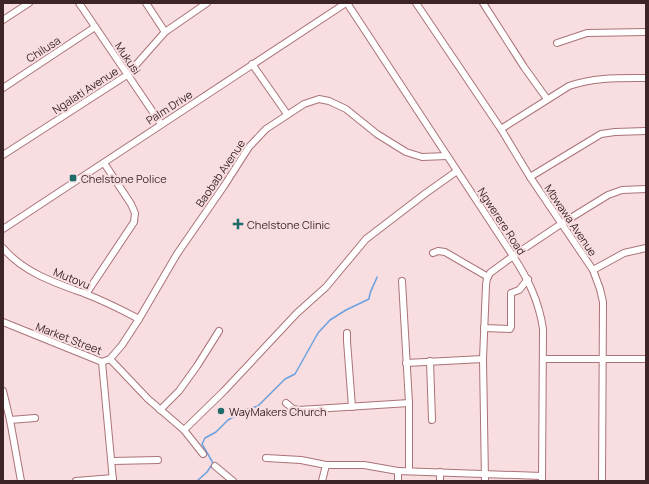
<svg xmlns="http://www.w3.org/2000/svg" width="649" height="484" font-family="Manrope,sans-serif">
<rect width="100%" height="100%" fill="#f8dee0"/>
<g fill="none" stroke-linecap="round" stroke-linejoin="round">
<path stroke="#6ba1df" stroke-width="1.5" d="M197,481l10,-9 6,-9 -11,-19 3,-6 11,-6 12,-12 20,-11 10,-3 27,-27 10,-5 23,-41 12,-13 16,-10 23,-11c1,-10 5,-13 8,-22"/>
<defs>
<g id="minor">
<polyline points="79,3 161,124"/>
<polyline points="146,3 165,32"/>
<path d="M347,3l166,253c15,23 26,45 30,73l-1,152"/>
<polyline points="416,3 501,129 530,177 593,270 600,289 603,302 602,481"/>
<polyline points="483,3 524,67 547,99"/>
<polyline points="3,20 29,3"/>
<polyline points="557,43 587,33 646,32"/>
<polyline points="252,64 287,114"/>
<polyline points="3,88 95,27"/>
<path d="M501,129l68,-43c25,-9 51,-8 77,-8"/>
<polyline points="3,155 127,75 165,32 207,3"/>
<polyline points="530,177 601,134 615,132 646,131"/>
<polyline points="3,229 346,3"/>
<path d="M3,248c21,25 53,35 83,46 18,7 36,16 53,25"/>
<polyline points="433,253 438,251 445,252 488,277"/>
<polyline points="593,270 624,253 646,248"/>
<polyline points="402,281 409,403 409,471"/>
<polyline points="86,294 134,222 135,213 131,204 104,163"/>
<polyline points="3,322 102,362 110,359 122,345 139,319 177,254 224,186 249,147 266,129 304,104 319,99 329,101 346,109 377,134 406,152 422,157 447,156"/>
<polyline points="484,328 510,329 511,327 511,293 519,290 528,279"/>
<polyline points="347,333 347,341 352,407"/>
<polyline points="110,359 148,399 184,430 203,454"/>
<polyline points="543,359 646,359"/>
<polyline points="430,361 432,420"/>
<polyline points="102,362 113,481"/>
<polyline points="406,363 483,359"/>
<polyline points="3,391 10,420 21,481"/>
<polyline points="286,403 293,409 299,410 409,403"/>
<polyline points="160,410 179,391 197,366 219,331"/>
<polyline points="10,420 35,418"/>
<polyline points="184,430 224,391 297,313 326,287 366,239 426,193 457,171"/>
<polyline points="266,458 301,460 326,465 364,465 398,471"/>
<polyline points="112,461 158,460"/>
<polyline points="215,466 233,481"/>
<polyline points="76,481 113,478"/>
<polyline points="322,481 326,465"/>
<polyline points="398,481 398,471 542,476"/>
<polyline points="440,481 440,472"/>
<polyline points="485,481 483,359 486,285 487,278 490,273 513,256 561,224 608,195 622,190 646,189"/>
</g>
</defs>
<use href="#minor" stroke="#ab7378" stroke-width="8"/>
<use href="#minor" stroke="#fff" stroke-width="6"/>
</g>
<g fill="#1f6b69" stroke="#f8dee0" stroke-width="1.5">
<rect x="69" y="174" width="8" height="8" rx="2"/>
<path d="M236 218h4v4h4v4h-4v4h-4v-4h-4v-4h4z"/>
<circle cx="221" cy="411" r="4"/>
</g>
<g text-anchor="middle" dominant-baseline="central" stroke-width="4" stroke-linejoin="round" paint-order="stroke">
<g font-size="11" fill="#3d2527" stroke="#f8dee0">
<text transform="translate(43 49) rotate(-33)">Chilusa</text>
<text transform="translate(128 58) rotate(56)">Mukusi</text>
<text transform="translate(85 90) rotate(-33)">Ngalati Avenue</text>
<text transform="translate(169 107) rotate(-33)">Palm Drive</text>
<text transform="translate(220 173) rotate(-56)">Baobab Avenue</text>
<text transform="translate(571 220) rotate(56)">Mbwawa Avenue</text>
<text transform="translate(502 221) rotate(57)">Ngwerere Road</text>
<text transform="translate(72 278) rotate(22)">Mutovu</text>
<text transform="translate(69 338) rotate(21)">Market Street</text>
</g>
<g font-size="11" fill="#3d2527" stroke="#f8dee0" text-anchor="start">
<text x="81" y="178">Chelstone Police</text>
<text x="247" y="224">Chelstone Clinic</text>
<text x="229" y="411">WayMakers Church</text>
</g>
</g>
<rect width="649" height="484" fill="none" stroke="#3d2527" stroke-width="8"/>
</svg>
